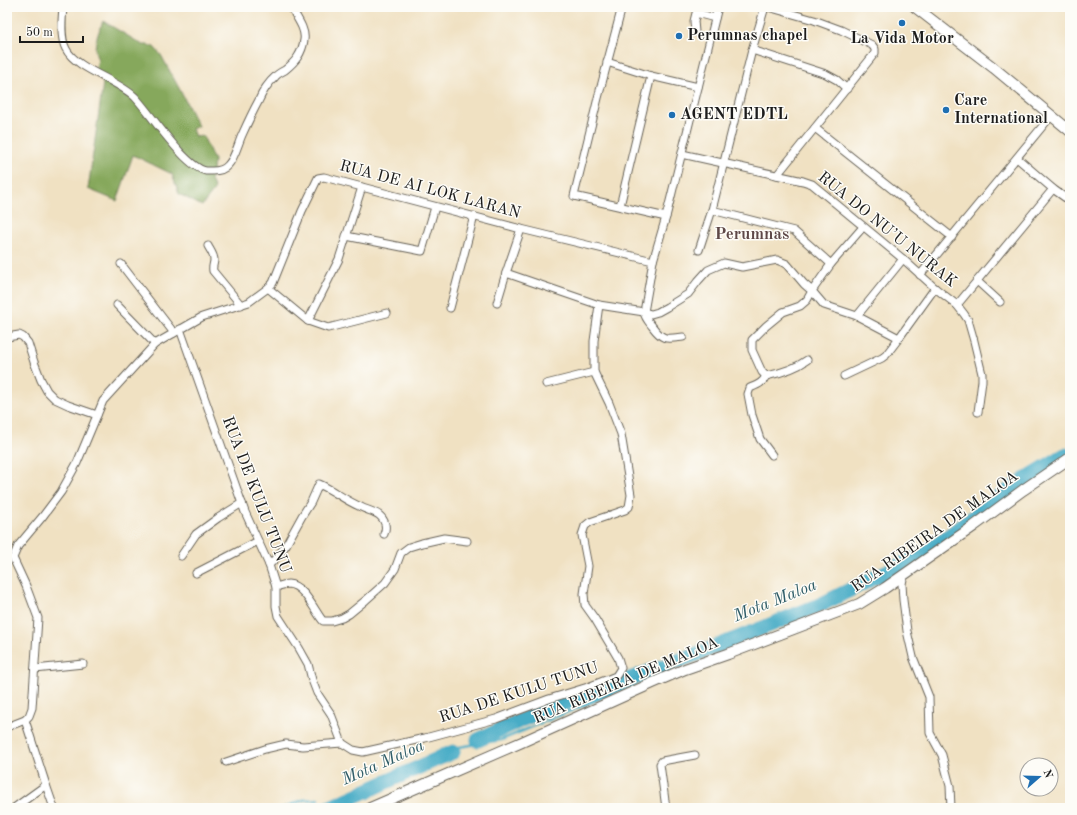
<svg xmlns="http://www.w3.org/2000/svg" width="1077" height="815" font-family="'Old Standard TT',serif">
<rect width="100%" height="100%" fill="#fdfcf7"/>
<filter id="ink" filterUnits="userSpaceOnUse"><feTurbulence type="fractalNoise" baseFrequency=".025" numOctaves="2"/><feDisplacementMap in="SourceGraphic" scale="8" xChannelSelector="R" yChannelSelector="G"/><feConvolveMatrix kernelMatrix="1 2 1 2 8 2 1 2 1" color-interpolation-filters="sRGB"/></filter>
<filter id="wash" filterUnits="userSpaceOnUse"><feTurbulence type="fractalNoise" baseFrequency=".012" numOctaves="4" result="noise"/><feDisplacementMap in="SourceGraphic" scale="16" xChannelSelector="R" yChannelSelector="G"/><feGaussianBlur stdDeviation="0.9" result="paint"/><feColorMatrix in="noise" values="0 0 0 0 0 0 0 0 0 0 0 0 0 0 0 0 0 1.4 0 .05"/><feComposite in="paint" operator="in"/></filter>
<g filter="url(#wash)">
<rect width="100%" height="100%" fill="#f0e1c2"/>
<path fill="#86a85c" stroke="#51623c" d="M103,21l40,24h5l6,2 7,8 18,33 19,38 -6,3 3,8 8,-1 11,24 -1,10 -2,10 4,9 -13,17 -23,-12 -7,-20 -39,-19 -16,46 -29,-12 15,-106 -7,-15 2,-9c-7,-10 1,-28 5,-38z"/>
<g fill="none" stroke-linecap="round" stroke-linejoin="round">
<g stroke="#47acc6" stroke-width="2.5">
<polyline points="431,756 441,750 501,740 895,576"/>
<polyline points="369,798 378,792"/>
<polyline points="283,808 303,800 319,799"/>
</g>
<g stroke="#47acc6" stroke-width="15">
<polyline points="478,740 528,717 718,646 822,604 930,550 1016,485 1065,455"/>
<polyline points="328,808 453,752"/>
</g>
</g>
</g>
<g filter="url(#ink)">
<g fill="none" stroke-linecap="round" stroke-linejoin="round">
<defs>
<g id="street">
<path d="M63,7c-1,12 -3,31 3,42 10,20 52,31 69,48 16,17 50,70 71,74 0,0 5,0 6,0 6,0 12,-1 16,-6 7,-7 10,-21 14,-30 5,-11 10,-22 16,-33 4,-9 10,-19 17,-25 2,-3 6,-5 10,-7 10,-8 17,-16 19,-30 2,-11 -8,-23 -13,-33"/>
<polyline points="622,7 598,98 574,196 666,217"/>
<polyline points="765,7 752,50 712,210 794,231 831,264 863,227"/>
<polyline points="768,7 814,20 841,30 872,45 875,49 875,53 871,58 777,175"/>
<polyline points="695,32 694,21 696,13 715,18"/>
<polyline points="752,50 826,74 837,80 847,89"/>
<polyline points="607,62 651,76 698,87"/>
<polyline points="815,128 952,237"/>
<polyline points="682,154 803,181 812,184 903,259 935,288 957,305 964,314 968,320 974,341 982,374 982,381 978,412"/>
<polyline points="1017,158 1053,189 1070,201"/>
<polyline points="620,206 651,76"/>
<polyline points="521,229 506,273 599,305 644,312 653,261 666,217 718,7"/>
<polyline points="346,236 422,251 435,207"/>
<path d="M208,246c2,4 6,9 6,14 0,4 -2,6 -1,11l28,34"/>
<polyline points="699,250 712,210"/>
<polyline points="121,264 174,333"/>
<polyline points="831,264 812,291 824,305 857,316 899,338 935,288"/>
<polyline points="920,275 1051,116"/>
<polyline points="977,281 1000,302"/>
<polyline points="268,288 308,321 339,259 362,187"/>
<polyline points="497,303 506,273"/>
<polyline points="117,305 155,344"/>
<polyline points="957,305 1053,189"/>
<polyline points="450,308 474,216"/>
<polyline points="857,316 903,259"/>
<polyline points="308,321 328,328 387,313"/>
<polyline points="180,329 245,512 269,565 276,587 276,606 278,616 299,648 308,664 312,680 317,693 331,714 342,743 353,750 363,752 425,738 496,719 549,699 588,687 616,676 621,668 618,658 595,619 585,605 584,594 588,566 582,535 585,526 590,522 625,510 629,507 631,495 621,434 609,403 594,372 594,341 599,305"/>
<polyline points="7,337 19,335 23,337 28,343 34,362 41,380 47,391 55,399 68,405 97,415"/>
<path d="M683,337c-17,2 -20,4 -31,-11 -4,-5 -7,-8 -8,-14l7,2 7,-2 9,-5 21,-13 10,-13 10,-11 16,-7 18,4 35,-7 10,4 17,20 8,7 -5,9 -7,6 -17,6 -17,14 -14,14v10l10,22 4,4c15,-3 29,-7 41,-16"/>
<path d="M766,376c-3,7 -9,9 -16,12l-2,6 4,21 8,24 12,16"/>
<polyline points="844,376 882,358 886,355 899,338"/>
<polyline points="546,384 594,372"/>
<polyline points="181,556 196,534 218,518 242,503"/>
<path d="M269,565l9,-9 8,-11 16,-29 9,-14 8,-18c14,6 27,17 42,23 5,3 13,4 18,8 6,5 8,12 5,19"/>
<polyline points="196,573 258,541"/>
<polyline points="904,574 902,584 903,600 907,631 913,657 929,697 930,733 942,755 950,786 951,808"/>
<path d="M276,587c4,-1 8,-3 12,-3 16,1 26,26 35,37h9l10,-3 7,-4 17,-14 19,-17 10,-14 6,-16 8,-6 13,-4 22,-5 23,3"/>
<polyline points="35,669 83,664"/>
<polyline points="25,720 46,785 54,808"/>
<polyline points="7,727 25,720 29,716 32,708 38,618 26,586 13,558 18,546 43,516 61,492 77,463 103,401 155,344 202,317 249,302 268,288 273,283 302,211 318,178 324,177 521,229 653,261"/>
<polyline points="226,762 265,749 286,744 303,746 342,743"/>
<polyline points="14,808 46,785"/>
<polyline points="666,808 660,764 662,761 695,755"/>
</g>
<g id="secondary">
<polyline points="915,7 994,68 1070,131"/>
<polyline points="370,808 522,742 655,682 685,669 728,654 859,604 885,588 974,526 1023,490 1070,458"/>
</g>
</defs>
<use href="#street" stroke="#666156" stroke-width="9"/>
<use href="#secondary" stroke="#666156" stroke-width="12"/>
<use href="#street" stroke="#fff" stroke-width="7"/>
<use href="#secondary" stroke="#fff" stroke-width="10"/>
</g>
</g>
<g fill="#1f6fb2" stroke="#fdfcf7" stroke-width="1.5">
<circle cx="902" cy="23" r="4"/>
<circle cx="679" cy="36" r="4"/>
<circle cx="946" cy="110" r="4"/>
<circle cx="672" cy="115" r="4"/>
</g>
<g text-anchor="middle" dominant-baseline="central" stroke-width="3" stroke-linejoin="round" paint-order="stroke">
<g font-size="16" font-weight="bold" fill="#1c1c1c" stroke="#fdfcf7" text-anchor="start">
<text x="687" y="36">Perumnas chapel</text>
<text x="902" y="39" text-anchor="middle">La Vida Motor</text>
<text x="954" y="101">Care<tspan x="954" dy="18">International</tspan></text>
<text x="680" y="115">AGENT EDTL</text>
</g>
<g font-size="16" fill="#1c1c1c" stroke="#fdfcf7">
<text transform="translate(430 190) rotate(15)">RUA DE AI LOK LARAN</text>
<text transform="translate(887 230) rotate(39)">RUA DO NU’U NURAK</text>
<text transform="translate(256 495) rotate(69)">RUA DE KULU TUNU</text>
<text transform="translate(935 532) rotate(-35)">RUA RIBEIRA DE MALOA</text>
<text transform="translate(626 681) rotate(-23)">RUA RIBEIRA DE MALOA</text>
<text transform="translate(519 693) rotate(-18)">RUA DE KULU TUNU</text>
</g>
<g font-size="17" font-weight="bold" fill="#5e4847" stroke="#fdfcf7">
<text x="752" y="234">Perumnas</text>
</g>
<g font-size="17" font-style="italic" fill="#2f5d68" stroke="#fdfcf7">
<text transform="translate(775 601) rotate(-22)">Mota Maloa</text>
<text transform="translate(383 763) rotate(-24)">Mota Maloa</text>
</g>
</g>
<rect width="1077" height="815" fill="none" stroke="#fdfcf7" stroke-width="24"/>
<g transform="translate(1039 777) rotate(70)"><circle r="19" fill="#fdfcf7" stroke="#a3a29f"/>
<path d="M0-3L7 15L0 10L-7 15Z" fill="#1f6fb2"/>
<text y="-6" font-size="11" font-weight="bold" text-anchor="middle" fill="#1c1c1c">N</text>
</g>
<path d="M20 36v6h63v-6" fill="none" stroke="#1c1c1c" stroke-width="2"/>
<text x="26" y="36" font-size="12" fill="#1c1c1c" stroke="#fdfcf7" stroke-width="3" paint-order="stroke">50 m</text>
</svg>
